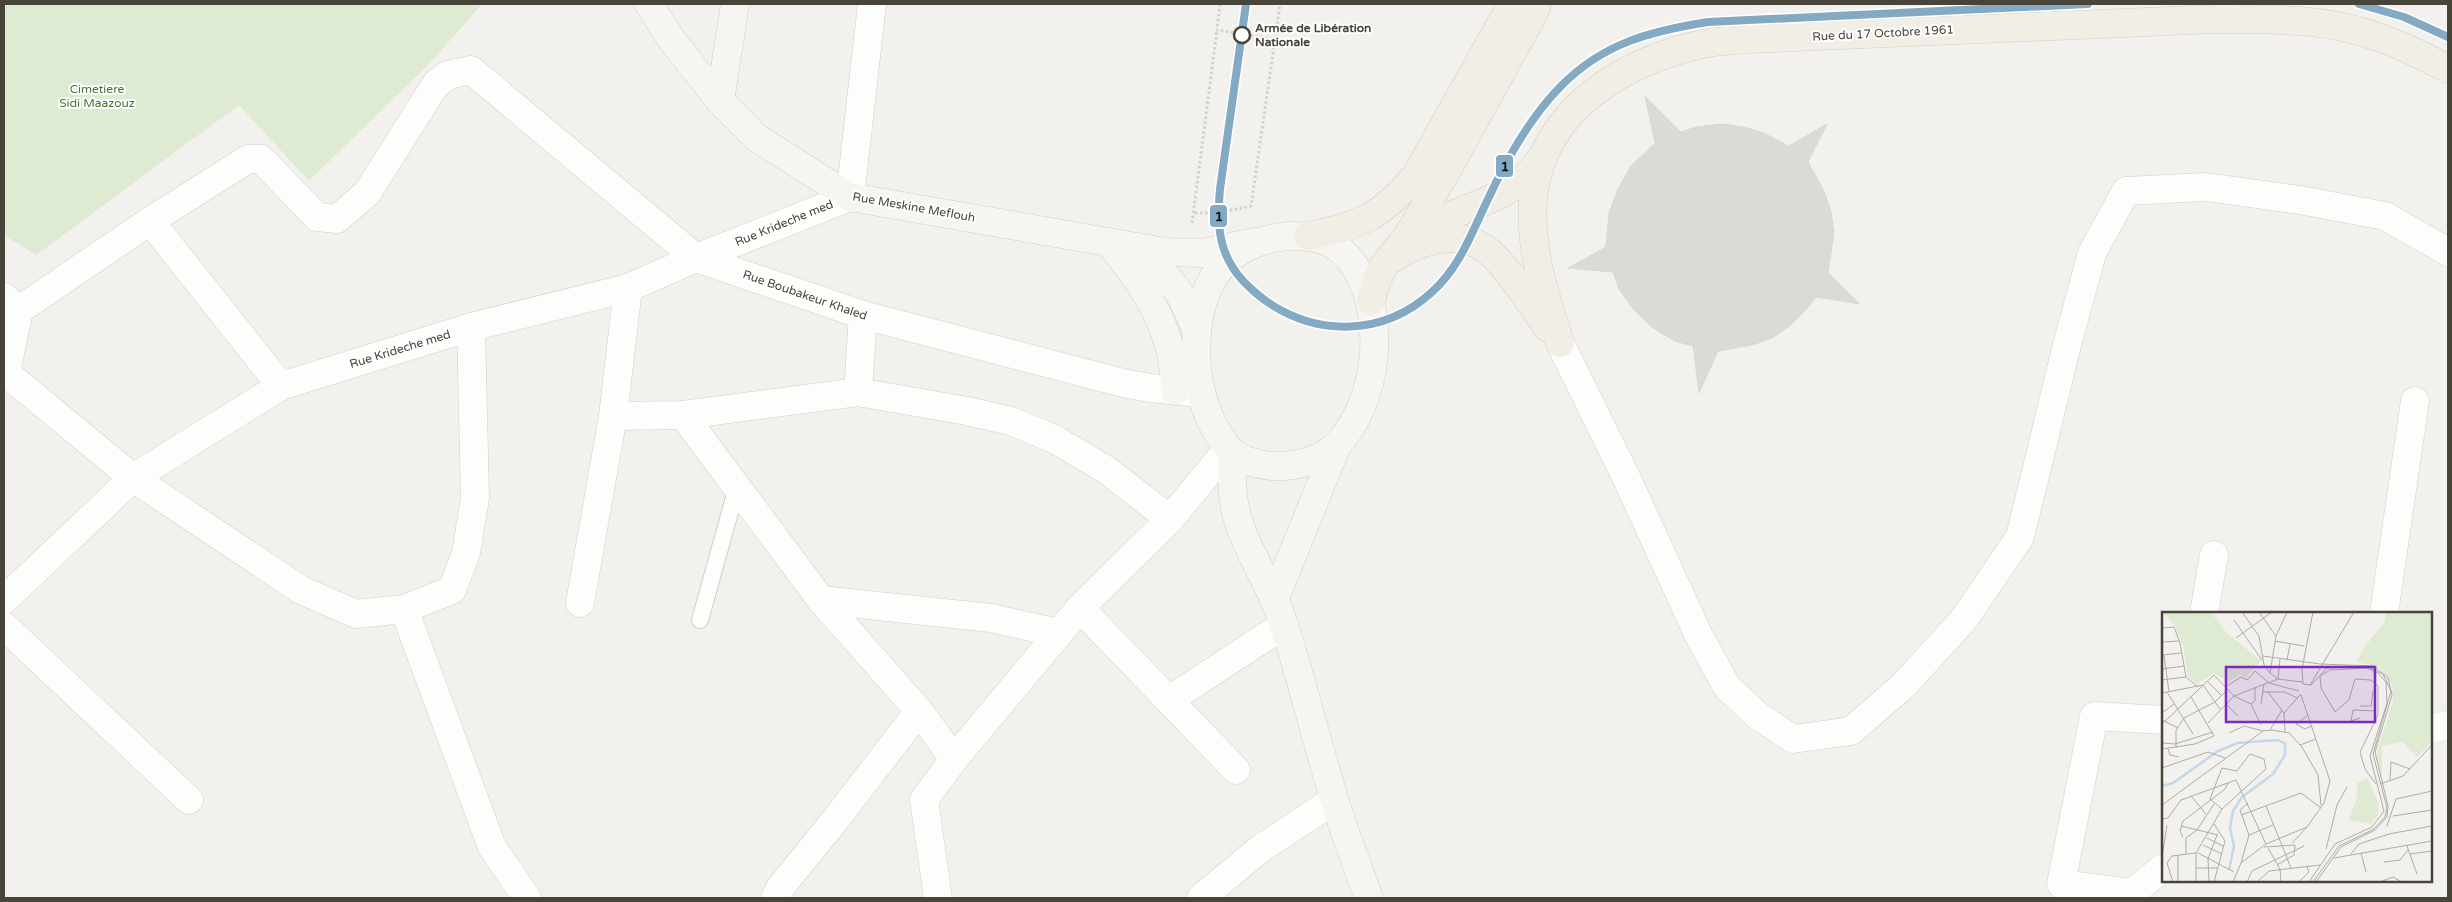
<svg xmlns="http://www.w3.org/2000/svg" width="2452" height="902" font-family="'Varela Round',sans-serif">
<rect width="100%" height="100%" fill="#f2f1ee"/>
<polygon fill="#deead1" points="4,4 482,4 430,63 309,181 239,105 36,255 4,235"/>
<polygon fill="#dcdad6" stroke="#dad8d4" points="1645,96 1681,132 1696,127 1722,124 1744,127 1764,133 1789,146 1827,124 1808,162 1824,191 1831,212 1834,233 1828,273 1860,304 1816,297 1805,311 1790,326 1772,338 1752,345 1718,351 1699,393 1693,346 1675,341 1653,328 1634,310 1619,289 1613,272 1568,268 1606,247 1609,213 1618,189 1631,166 1655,143"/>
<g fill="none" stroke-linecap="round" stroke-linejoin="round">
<defs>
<polyline id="service" points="700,620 737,487"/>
<g id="minor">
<polyline points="150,221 281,386"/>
<polyline points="4,297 19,310 6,373 133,478 301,590 356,614 404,609 492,847 527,898"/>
<polyline points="19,310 150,221 248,159 261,159 317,217 337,219 367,193 436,84 448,75 471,70 696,258 863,315 1123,383 1150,388 1199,393"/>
<polyline points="1560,343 1627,479 1699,636 1727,687 1757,715 1793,739 1851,731 1904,685 1964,619 2020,537 2067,345 2092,253 2126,191 2206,187 2300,200 2385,216 2448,252"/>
<polyline points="858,392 863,315"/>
<polyline points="683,415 821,600 919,711 954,759 1080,608 1170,519 1228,449"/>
<polyline points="613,416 683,415 858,392 967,411 1011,421 1056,440 1105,469 1170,519"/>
<polyline points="4,600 133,478 281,386 471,327 628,288 696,258 850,197 872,4"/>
<polyline points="821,600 991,618 1058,633"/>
<polyline points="580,603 613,416 628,288"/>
<polyline points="1080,608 1236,770"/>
<polyline points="404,609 452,590 466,553 475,498 471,327"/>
<polyline points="2204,613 2214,555"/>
<polyline points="2384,613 2415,401"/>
<polyline points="4,626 189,800"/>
<polyline points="1169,700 1284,625"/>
<polyline points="2163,720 2094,716 2061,884 2132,893 2163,868"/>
<polyline points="2431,729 2448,725"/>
<polyline points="775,898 780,888 836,819 919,711"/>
<polyline points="938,898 924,800 954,759"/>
<polyline points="1201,898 1260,849 1334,800"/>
</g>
<g id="secondary">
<polyline points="649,4 671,39 720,101 757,138 850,197 1165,252 1203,253 1254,242"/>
<polyline points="720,101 735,4"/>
<path d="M1287,236c14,0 28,0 41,6 13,6 22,16 29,28 29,50 21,130 -19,174 -16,17 -44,23 -66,22 -12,-1 -29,-5 -39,-13 -6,-4 -10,-12 -14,-18 -30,-45 -34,-138 10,-176 17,-15 36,-20 58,-23z"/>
<path d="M1108,242c38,45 67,89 67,149"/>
<path d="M1130,252c41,20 52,40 67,81"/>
<path d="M1234,454c-11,75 28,105 49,168 19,58 33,118 51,176 10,34 23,67 35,100"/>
<polyline points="1275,598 1337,445"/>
</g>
<g id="primary">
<path d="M1308,236c51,-11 73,-18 108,-61l96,-171"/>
<path d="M1409,236c35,-23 80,-30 112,-55 8,-6 14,-16 21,-23"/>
<path d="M1394,258c25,-18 65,-29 93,-8 23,19 43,54 61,78"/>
<polyline points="1371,301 1377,280 1384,265 1406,238 1445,174 1535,11 1537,4"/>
<path d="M1560,343c-15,-48 -33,-100 -26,-152 11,-84 94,-131 169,-147 15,-4 31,-3 46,-5l467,-20c53,0 108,-1 159,17 25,8 50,21 73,33"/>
</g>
</defs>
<use href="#service" stroke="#d0cfcb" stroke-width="18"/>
<use href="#minor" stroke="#d0cfcb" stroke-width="29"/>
<use href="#secondary" stroke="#d0cec5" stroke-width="29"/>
<use href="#primary" stroke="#d2cebe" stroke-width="29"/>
<g stroke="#d2d1cc" stroke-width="3" stroke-dasharray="2.5 2.5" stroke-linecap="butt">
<polyline points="1220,4 1217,30 1275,39 1280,4"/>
<polyline points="1195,213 1218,213 1251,206 1275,39"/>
<polyline points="1192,223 1217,30"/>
</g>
<use href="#service" stroke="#fdfdfc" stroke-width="16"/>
<use href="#minor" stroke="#fdfdfc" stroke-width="28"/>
<use href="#secondary" stroke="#f6f5f1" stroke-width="28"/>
<use href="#primary" stroke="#f1eee6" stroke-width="28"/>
<defs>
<g id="tram-1">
<path d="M1246,4l-26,185c-2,24 -3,48 8,70 8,17 23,31 38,42 52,36 118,35 166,-9 28,-25 40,-60 56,-93 19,-41 42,-82 74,-114 42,-42 89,-54 146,-63l380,-18"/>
<polyline points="2359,4 2404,17 2448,37"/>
</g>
</defs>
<use href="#tram-1" stroke="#fff" stroke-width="11"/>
<use href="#tram-1" stroke="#84a9c2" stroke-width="8"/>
</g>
<circle fill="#fff" stroke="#48443a" stroke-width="2.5" cx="1242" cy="35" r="8"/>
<g text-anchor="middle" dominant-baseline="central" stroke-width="4" stroke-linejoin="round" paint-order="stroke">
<g font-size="12" font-weight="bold" fill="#48443a" stroke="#fff" text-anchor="start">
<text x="1255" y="28">Armée de Libération<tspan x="1255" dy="14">Nationale</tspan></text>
</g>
<g font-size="12" fill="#48443a" stroke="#fff">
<text transform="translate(1883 33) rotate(-3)">Rue du 17 Octobre 1961</text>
<text transform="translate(914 207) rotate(10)">Rue Meskine Meflouh</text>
<text transform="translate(784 223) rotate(-22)">Rue Krideche med</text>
<text transform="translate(805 295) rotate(19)">Rue Boubakeur Khaled</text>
<text transform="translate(400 349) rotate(-17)">Rue Krideche med</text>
</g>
<g font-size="12" fill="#467532" stroke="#fff">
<text x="97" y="89">Cimetiere<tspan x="97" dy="14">Sidi Maazouz</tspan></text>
</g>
</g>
<g transform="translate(2162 612)">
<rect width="270" height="270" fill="#f2f1ee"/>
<path d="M0,0h49l15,20 35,29 -16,17 -4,-4 -13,8 -14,-9 -17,11 -9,-7 -5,-33 -8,-18zM224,0h46v129l-15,16 -14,-15 -21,4v30l-6,-20 17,-55 -1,-17 -13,-17 -22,-5 6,-13 22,-28zM205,166l12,26 -1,11 -7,9 -22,-4 8,-22v-15z" fill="#deead1"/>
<path fill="none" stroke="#c3d8eb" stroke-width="2.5" d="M0,174l11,-3 45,-32 19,-8 40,-3 8,3v12l-12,19 -31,23 -9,14 -3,17 4,18 -5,24"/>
<path fill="none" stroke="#aeaca6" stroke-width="1" d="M80,0l17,24 5,29 6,8 8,6 24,3M97,0l17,24M151,0l-11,57 1,15 8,1 16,-17 39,-2 17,8 8,17 -18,63 14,54 -2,9 -11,12 -35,17 -26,36M72,8l28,40M0,16l12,-1 6,16 6,34 12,10M74,26l36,-26M113,29l29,5M0,30l17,-1M1,43l18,-2M2,43l5,37M101,44l57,8M125,48l3,-16M0,57l22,-3M108,61l6,-37 11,-24M0,68l24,-3M45,69l14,14M148,73l44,-73M65,74l14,-9 6,3 8,-9 14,12 30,8M159,76l14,24 14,-12 6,-21 16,1 7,6v29l-18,37 5,17 11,15M5,80l26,42M101,80h22l12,6M106,80l16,21 17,-19M0,81l41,-8 17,24M64,92l12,12M89,92l4,-3v-14M99,92l3,-20M198,94h11l2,-15M0,101l12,-9M122,101l1,19M145,104l-11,8 9,5 6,-3M198,106l-9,3 2,-11 22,1M0,108l16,8M46,111l26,-27 44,-17 2,-20M0,112l52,-49 20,21 17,8 10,21M108,118l12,-20M67,121l15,-7 19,5M0,131l13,1 38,-12M138,133l16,-6M14,136v-18l8,-12 31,-16 12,-12M0,137l33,-5 19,-8 -23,-39M6,137l2,6 9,2M0,156l46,-16 17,6M228,168l1,-18 19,7M218,172l23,-8 29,-31M270,172v17M29,184l15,18M0,193l101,-74 9,-1 17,3 13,14 16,28 3,30M104,194l25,62M79,203l60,-22 20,15M231,204l39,-6M0,207l6,-1 13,-18 55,-20 30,64M52,212l11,17 -11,41M19,214l37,9M225,214l9,-27 36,-8M87,223l24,-10M21,225l-3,-6 3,-10 42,-32 3,-6M24,226l11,-8 17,-26M45,226l16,8M130,231l15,-16M41,233l19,9M245,234l10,28M102,235l31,-2 -1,10 -17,10M106,236l12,21 1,13M164,237l11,-44 10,-18M34,241l26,-44 44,-40 -2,-10 -14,-5 -13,17 -15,-3 -12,31 12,10M34,241v28M36,241l36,19M199,241l5,19M24,242v-16M189,242l8,-10 30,-10 43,-8M248,242l22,-3M16,243v26M0,245l5,-32M172,246l98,-17M222,250l16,-2 8,-10M79,251l8,-28 -9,-25 8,-7M34,256h21M47,269l-1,-22 9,-24M11,270l-6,-19 5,-7 24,-3M21,270h53M71,270l8,-19 25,-19 41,-17 17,-24 6,-22 -29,-86M85,270l5,-11 52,-25M95,270l12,-11 51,-6M137,270l10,-10 -2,-5M147,270l26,-38 37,-17 12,-16 -14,-55 17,-53 -1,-21 -8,-9 -11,-5 -37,2 -10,6 1,12M154,270l25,-35 34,-17 12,-13 1,-11 -13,-54 17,-57 -4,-17 -14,-12 -54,-2M218,270l13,-5 9,5"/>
<path fill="#7b2cbf" fill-opacity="0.15" stroke="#7b2cbf" stroke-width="2.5" d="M64,55h149v55h-149z"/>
<rect width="270" height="270" fill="none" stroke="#48443a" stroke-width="2.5"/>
</g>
<g stroke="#fff" stroke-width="2">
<rect x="1495" y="154" width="19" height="24" rx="5" fill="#84a9c2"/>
<rect x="1209" y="204" width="19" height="24" rx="5" fill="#84a9c2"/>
</g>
<g font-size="14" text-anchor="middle" font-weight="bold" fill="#111">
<text x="1505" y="171">1</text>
<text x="1219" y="221">1</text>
</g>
<rect width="2452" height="902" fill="none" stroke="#48443a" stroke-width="10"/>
</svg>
